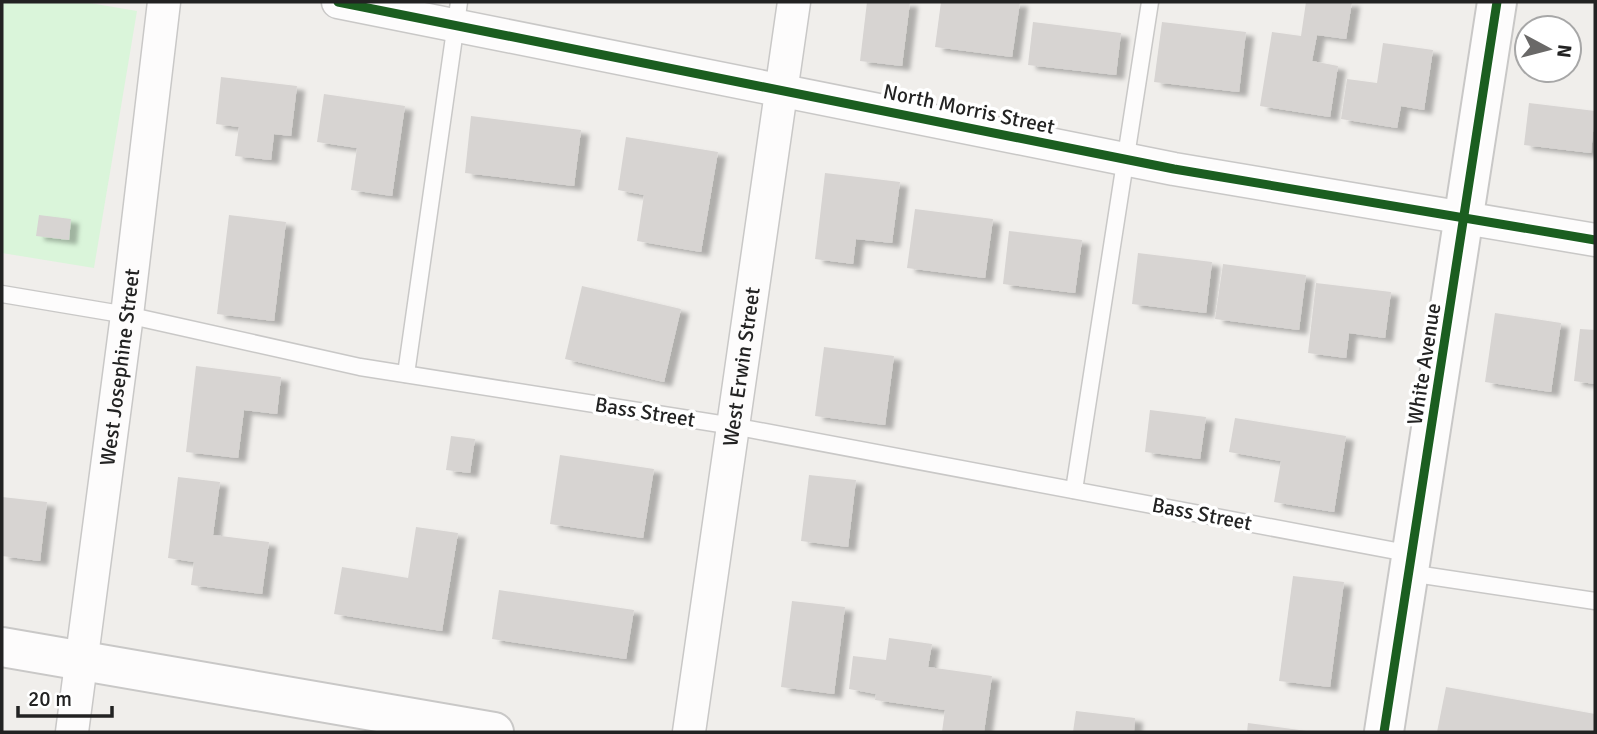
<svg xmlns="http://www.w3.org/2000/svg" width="1597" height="734" font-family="Signika,sans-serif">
<defs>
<filter id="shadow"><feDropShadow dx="8" dy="4.5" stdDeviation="2" flood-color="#0004"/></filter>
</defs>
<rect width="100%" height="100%" fill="#f0eeeb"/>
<polygon fill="#daf5da" points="2,2 84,2 137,11 94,268 2,253"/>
<g fill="#d7d4d2" filter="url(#shadow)">
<polygon points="867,2 910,2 902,66 860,61"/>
<polygon points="941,2 1020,2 1012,57 935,47"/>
<polygon points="1306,2 1352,2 1346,39 1317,35 1312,61 1338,66 1330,117 1260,106 1272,32 1301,36"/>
<polygon points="1033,22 1121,33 1116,75 1028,65"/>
<polygon points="1162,22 1246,32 1239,92 1154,82"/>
<polygon points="1383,43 1433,50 1424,110 1401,106 1397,128 1341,119 1347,79 1377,83"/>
<polygon points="221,77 297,86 291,136 274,134 271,160 235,156 239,127 216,124"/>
<polygon points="324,94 405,106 392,196 351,190 357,148 317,142"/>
<polygon points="1529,103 1595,111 1591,153 1524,145"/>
<polygon points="471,116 581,130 574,186 465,173"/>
<polygon points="626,137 718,152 701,252 637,241 644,195 618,190"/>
<polygon points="825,173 900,182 892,243 856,239 853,264 815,259"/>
<polygon points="915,209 993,219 985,278 907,268"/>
<polygon points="39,215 71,219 69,240 36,236"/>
<polygon points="229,215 286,222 274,321 217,314"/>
<polygon points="1009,231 1082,240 1075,293 1003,284"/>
<polygon points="1138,253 1212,262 1206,313 1132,304"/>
<polygon points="1223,264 1306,275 1299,330 1215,319"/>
<polygon points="1316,283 1391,292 1385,338 1349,333 1346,358 1308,353"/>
<polygon points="582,286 681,309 664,382 565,359"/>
<polygon points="1495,313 1561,323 1551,392 1485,382"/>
<polygon points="1580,329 1595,330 1595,384 1574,381"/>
<polygon points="824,347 894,356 885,425 815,416"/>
<polygon points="196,366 281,377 277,414 244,410 238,458 186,452"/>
<polygon points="1150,410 1206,417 1200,459 1145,452"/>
<polygon points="1235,418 1346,436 1334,512 1274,502 1281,461 1229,452"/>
<polygon points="451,436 475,439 470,473 446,470"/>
<polygon points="560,455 654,469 643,538 550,524"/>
<polygon points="809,475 856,480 848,547 801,541"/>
<polygon points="178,477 220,482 213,535 269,542 262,594 191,585 194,562 168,558"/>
<polygon points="2,497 47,502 40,561 2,556"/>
<polygon points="416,527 458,533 442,631 334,614 342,567 408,578"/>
<polygon points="1293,576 1344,582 1330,687 1279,681"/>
<polygon points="499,590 634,610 626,659 492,639"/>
<polygon points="792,601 845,607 834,694 781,687"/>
<polygon points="889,638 932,644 928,667 992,676 984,732 942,732 945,710 875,700 876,694 849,689 853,656 886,660"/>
<polygon points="1446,687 1595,714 1595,732 1437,732"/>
<polygon points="1076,711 1135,718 1134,732 1073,732"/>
<polygon points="1248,723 1307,731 1306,732 1247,732"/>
</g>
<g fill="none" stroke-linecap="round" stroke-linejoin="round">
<defs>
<g id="service">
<polyline points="2,294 127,315 360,367 733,426 1412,554"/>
<polyline points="406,374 459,2"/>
<polyline points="1074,490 1150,2"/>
<polyline points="1409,573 1595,601"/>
</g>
<g id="minor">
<polyline points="338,2 1174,169 1595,240"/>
<path id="s1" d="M72,732l55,-417 37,-313"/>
<path id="s2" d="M689,732l105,-730"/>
</g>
<g id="tertiary">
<polyline points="2,647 494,732"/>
<polyline points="1384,732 1497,2"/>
</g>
</defs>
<use href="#service" stroke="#c9c8c7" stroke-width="19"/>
<use href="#minor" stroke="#c9c8c7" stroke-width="35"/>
<use href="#tertiary" stroke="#c9c8c7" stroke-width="42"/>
<use href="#service" stroke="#fdfcfc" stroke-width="16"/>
<use href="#minor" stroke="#fdfcfc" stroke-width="32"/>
<use href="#tertiary" stroke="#fdfcfc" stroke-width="38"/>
<defs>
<g id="cycleway">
<polyline points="338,2 1174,169 1595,240"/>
<polyline points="1384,732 1497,2"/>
</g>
</defs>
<use href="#cycleway" stroke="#fff" stroke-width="13"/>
<use href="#cycleway" stroke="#1b5e20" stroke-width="9"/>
</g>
<g text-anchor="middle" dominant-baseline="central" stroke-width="7" stroke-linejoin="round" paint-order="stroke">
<g font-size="21" fill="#222" stroke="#fff">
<text transform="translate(969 109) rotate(12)">North Morris Street</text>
<text transform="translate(1424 364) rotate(-81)">White Avenue</text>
<text stroke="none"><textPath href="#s1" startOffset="368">West Josephine Street</textPath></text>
<text stroke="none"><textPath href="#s2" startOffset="369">West Erwin Street</textPath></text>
<text transform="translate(645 412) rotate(9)">Bass Street</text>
<text transform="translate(1202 514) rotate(11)">Bass Street</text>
</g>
</g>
<rect width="1597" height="734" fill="none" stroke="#222222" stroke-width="7"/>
<g transform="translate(1548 49) rotate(97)"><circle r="33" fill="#ffffff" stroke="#a7a7a7" stroke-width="2"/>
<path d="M0-5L12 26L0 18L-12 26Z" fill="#6a6968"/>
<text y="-10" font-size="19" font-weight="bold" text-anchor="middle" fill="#222222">N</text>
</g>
<path d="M18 706v10h94v-10" fill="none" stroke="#222222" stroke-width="3.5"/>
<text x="28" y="706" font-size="21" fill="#222222" stroke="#ffffff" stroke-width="5" paint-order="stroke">20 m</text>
</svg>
